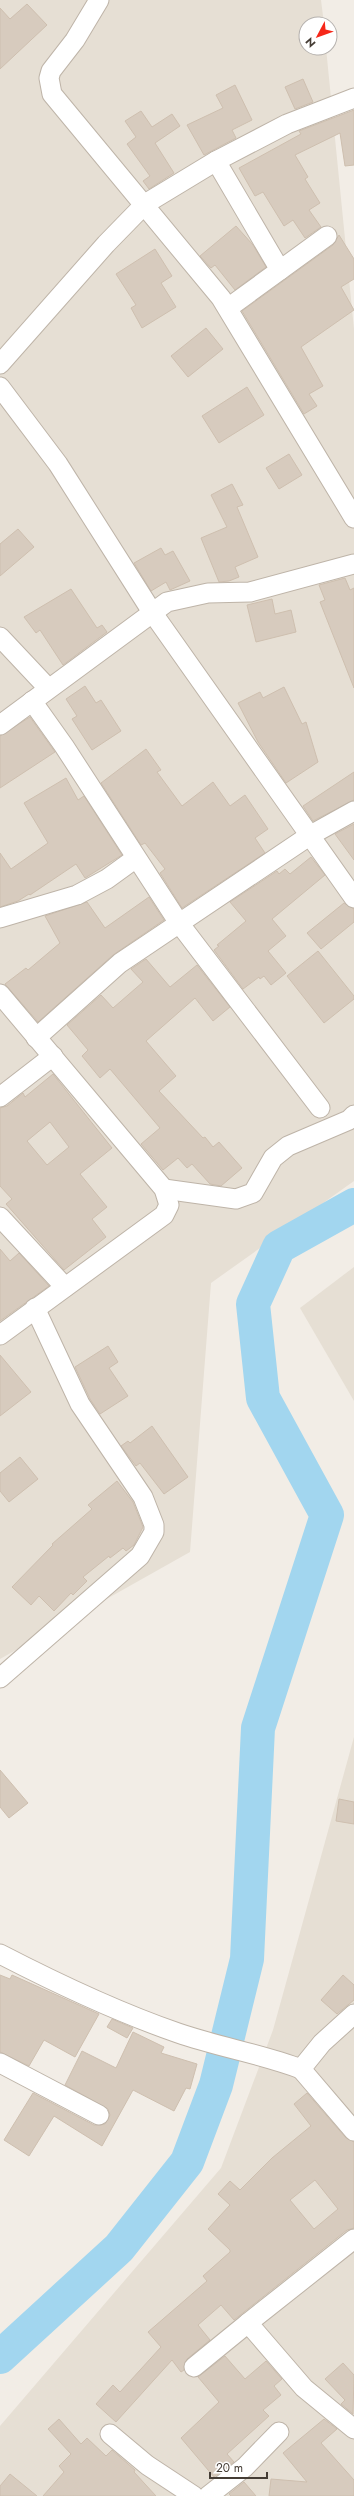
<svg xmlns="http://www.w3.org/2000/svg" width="354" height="2496" font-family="Jost,sans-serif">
<rect width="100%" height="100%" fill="#f2ede6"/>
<g fill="#e6dfd4">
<polygon points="0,0 321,0 324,24 306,24 306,48 326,48 354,329 354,1181 211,1283 190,1552 0,1659"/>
<polygon points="354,1267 354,1401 300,1308"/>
<polygon points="354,1737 354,2496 0,2496 0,2426 221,2168 273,2030"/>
</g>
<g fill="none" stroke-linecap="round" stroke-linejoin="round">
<polyline stroke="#a2d6ef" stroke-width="34" points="0,2357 119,2248 187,2162 216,2085 247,1959 258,1728 327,1515 263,1398 253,1304 279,1247 354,1205"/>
</g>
<g fill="#d7cbbe" stroke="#cebfaf" fill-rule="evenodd">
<polygon points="27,4 47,25 0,69 0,8 10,19"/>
<polygon points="303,79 313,102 295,109 285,87"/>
<polygon points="235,85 252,120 232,130 236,138 204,155 187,125 223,108 216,95"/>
<polygon points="354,110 354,165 345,166 340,133 295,155 308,177 305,179 320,203 309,210 321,227 305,238 293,220 284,226 263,192 255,196 239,168 301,134 299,131"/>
<polygon points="141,111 152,127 172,114 180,126 155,143 174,173 149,189 143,181 150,176 127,144 136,137 125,121"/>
<polygon points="236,226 253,245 266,267 235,290 215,265 211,268 200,256"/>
<polygon points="339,235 354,259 354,279 341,287 354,310 301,347 323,386 309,394 317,406 304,414 242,311 333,245"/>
<polygon points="155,249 172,276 161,283 176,307 142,328 131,308 136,305 116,274"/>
<polygon points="206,328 223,349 188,377 171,356"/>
<polygon points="247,387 264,415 219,443 202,416"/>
<polygon points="289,454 302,475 279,489 266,468"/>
<polygon points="232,484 243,505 237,507 258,557 235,567 239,577 229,581 219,582 201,538 227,527 211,495"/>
<polygon points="18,529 34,547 0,576 0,544"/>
<polygon points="161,548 165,555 173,551 190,581 170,590 166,582 151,591 134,563"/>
<polygon points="345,578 350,590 354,588 354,688 320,602 325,600 319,585"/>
<polygon points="71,589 97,628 102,625 107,632 63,665 40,630 36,633 24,617"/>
<polygon points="272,599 275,614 291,610 296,632 256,642 247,605"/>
<polygon points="85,686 96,703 101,700 121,731 92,750 72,719 77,716 66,699"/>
<polygon points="284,687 302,724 306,722 318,762 286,783 258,742 238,703 260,692 263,698"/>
<polygon points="30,717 55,752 0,788 0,736"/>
<polygon points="146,749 161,770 157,772 182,806 213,782 230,806 245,795 268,829 255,838 265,853 182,908 160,873 165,869 145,843 141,845 101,783"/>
<polygon points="354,772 354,800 313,821 303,806"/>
<polygon points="66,778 78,800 84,796 122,855 85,878 76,864 30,895 29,894 18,901 0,907 0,853 11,869 48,843 24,803"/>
<polygon points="354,824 354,860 335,834"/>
<polygon points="311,857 325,875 272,919 286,936 268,951 286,973 271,985 264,976 260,979 259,977 243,989 214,950 219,946 217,945 246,921 230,902 277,871 279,874 285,869 290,874"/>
<polygon points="149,897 164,920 113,955 38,1022 5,984 26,968 28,970 60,943 45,916 87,902 105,928"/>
<polygon points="344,903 354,909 354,922 321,949 307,933"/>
<polygon points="318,951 354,996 354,999 324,1023 287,976"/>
<polygon points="146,959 170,987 197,965 230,1007 213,1021 195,998 146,1041 176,1076 159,1091 203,1138 205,1137 213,1147 219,1142 242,1168 221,1186 210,1184 192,1164 187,1168 178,1158 163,1170 141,1144 160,1128 110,1069 100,1078 82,1056 88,1050 67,1025 101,995 113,1008 143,982 131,969"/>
<path d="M53,1074l59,74 -32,26 27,33 -15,12 14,18 -42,33 -58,-66 6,-5 -12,-13v-78l7,-2 16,-13 2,4zM50,1122l19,25 -22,18 -20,-24z"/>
<polygon points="0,1249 10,1261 19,1253 49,1286 0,1321"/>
<polygon points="108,1346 118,1362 109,1368 128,1396 100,1414 90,1399 75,1367"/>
<polygon points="0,1355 31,1392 0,1416"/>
<polygon points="152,1426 188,1477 164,1494 140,1463 136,1466 121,1446 128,1441 130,1443"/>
<polygon points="20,1457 38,1479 9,1502 0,1491 0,1473"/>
<polygon points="117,1481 133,1502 143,1527 134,1545 126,1551 123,1548 110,1558 109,1556 83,1577 87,1581 73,1595 71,1593 54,1611 39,1596 31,1605 12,1587 53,1545 52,1544 92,1509 88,1505"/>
<polygon points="0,1770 28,1803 9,1818 0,1807"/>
<polygon points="339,1799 354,1802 354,1824 336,1821"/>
<polygon points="0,1975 10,1979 12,1975 99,2014 75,2057 44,2040 29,2066 0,2052"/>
<polygon points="343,1975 354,1985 354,2000 337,2014 321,2000"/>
<polygon points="112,2019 133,2028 127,2038 107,2027"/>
<polygon points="133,2032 164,2047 161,2053 197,2064 190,2089 186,2088 174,2111 133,2090 102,2146 54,2116 29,2156 4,2140 33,2093 94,2125 105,2124 110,2115 108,2109 65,2085 82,2051 116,2068"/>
<path d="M307,2093l39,45 8,4v86l-7,2 -113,90 -13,-15 -23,20 12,15 -23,19 -3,11 -3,2 -9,-12 -56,62 -20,-18 17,-19 7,7 41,-45 -13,-15 59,-51 -4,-5 27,-24v-2l-22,-21 22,-24 -12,-11 12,-13 10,9 32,-32 39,-32 -17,-22zM315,2180l23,29 -24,20 -24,-29z"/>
<polygon points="225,2356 245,2379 266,2361 282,2379 274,2386 281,2395 263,2410 269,2416 227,2454 234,2462 214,2477 181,2438 219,2402 198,2377"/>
<polygon points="343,2363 354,2375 353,2414 341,2404 345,2400 325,2379"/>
<polygon points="59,2419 81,2444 87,2438 106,2456 112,2450 135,2470 134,2472 156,2496 43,2496 64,2472 59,2466 71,2454 48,2429"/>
<polygon points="324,2419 337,2429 321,2443 354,2480 354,2496 269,2496 271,2479 307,2482 283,2453"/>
<polygon points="10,2474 37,2496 0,2496 0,2486"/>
<polygon points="244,2482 256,2496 231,2496 229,2494"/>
</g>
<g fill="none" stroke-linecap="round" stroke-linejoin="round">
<defs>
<g id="minor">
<polyline points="99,0 75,40 51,71 49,78 52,94 221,298 354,518"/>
<polyline points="216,161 280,270"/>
<polyline points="228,308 327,236"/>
<polyline points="0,364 106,244 145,204 216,161 287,124 354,98"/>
<polyline points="0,387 58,464 152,612 354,898"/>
<polyline points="0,637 48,688"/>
<polyline points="32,701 64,746 179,923 320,1108"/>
<polyline points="0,725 167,602 208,593 250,592 354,564"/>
<polyline points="0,918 77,895 107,879 136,858"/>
<polyline points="0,994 164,1189 169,1205 164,1215 0,1335"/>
<polyline points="36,1038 120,963 309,836 354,811"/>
<polyline points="0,1097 53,1056"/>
<polyline points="164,1189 236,1199 253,1193 273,1158 288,1146 349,1120 354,1115"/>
<polyline points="0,1217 65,1287"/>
<polyline points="0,1678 140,1556 154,1532 154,1525 143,1497 80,1404 35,1308"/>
<path d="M0,1954c58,30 117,58 178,79 41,14 83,21 123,36"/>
<polyline points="354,2014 322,2043 301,2069 354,2131"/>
<polyline points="0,2063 99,2115"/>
<polyline points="354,2239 248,2323 304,2388 354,2429"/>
<polyline points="194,2367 248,2323"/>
<polyline points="110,2434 147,2465 194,2496"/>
<polyline points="208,2496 245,2467 279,2432"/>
</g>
</defs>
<use href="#minor" stroke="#beb4a8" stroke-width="21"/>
<use href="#minor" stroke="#fff" stroke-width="19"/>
</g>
<g transform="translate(318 36) rotate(229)"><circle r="19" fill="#ffffff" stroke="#b5b1ae"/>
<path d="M0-3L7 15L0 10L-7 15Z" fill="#f62719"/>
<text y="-6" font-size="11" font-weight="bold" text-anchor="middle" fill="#453d35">N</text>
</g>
<path d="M210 2472v6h57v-6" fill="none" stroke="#453d35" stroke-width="2"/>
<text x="216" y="2472" font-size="12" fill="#453d35" stroke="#ffffff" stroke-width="3" paint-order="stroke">20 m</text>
</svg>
